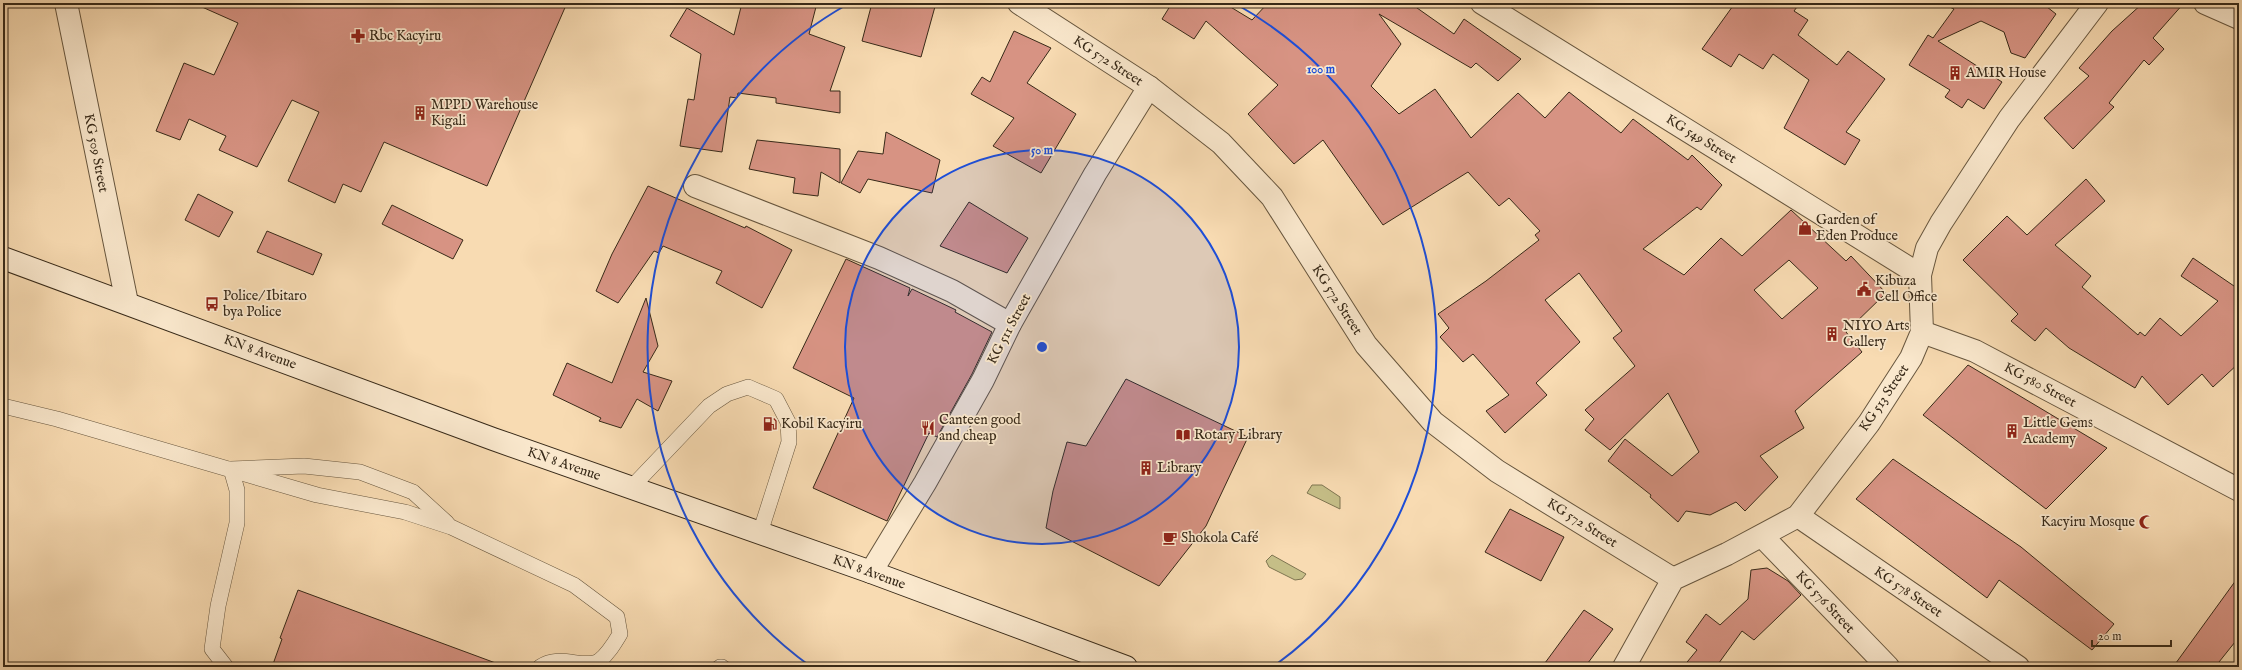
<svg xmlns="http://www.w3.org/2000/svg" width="2242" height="670" font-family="'IM FELL English',serif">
<rect width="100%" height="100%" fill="#f8dbb2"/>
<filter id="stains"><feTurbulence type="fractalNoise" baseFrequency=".005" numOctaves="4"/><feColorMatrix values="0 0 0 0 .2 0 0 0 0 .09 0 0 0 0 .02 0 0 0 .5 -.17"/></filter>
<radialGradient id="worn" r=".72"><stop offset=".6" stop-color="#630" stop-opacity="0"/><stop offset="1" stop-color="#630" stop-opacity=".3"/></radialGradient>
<g fill="#c5be87" stroke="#7e7450">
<polygon points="1312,485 1322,485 1340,497 1340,509 1307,493"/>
<polygon points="1272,555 1306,574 1302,579 1295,580 1269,567 1266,561"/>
</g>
<g fill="#d79383" stroke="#372918" fill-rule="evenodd">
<polygon points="193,3 567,3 487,186 384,142 361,192 343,184 335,203 288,181 319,112 292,100 257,167 219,150 226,136 189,119 180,140 156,131 184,63 214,75 238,23"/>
<polygon points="742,3 817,3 809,34 845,47 830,91 840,91 840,113 776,103 776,98 738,93 737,98 730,97 722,152 680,146 688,99 694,100 701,54 670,36 687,8 734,35"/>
<polygon points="872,3 936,3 921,57 862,41"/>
<path d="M1172,3h52l28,17 16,-17h142l44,31 10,-15 57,40 -23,22 -22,-18 -5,5 -92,-54 22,30 -30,42 28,28 36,-25 36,49 47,-45 27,25 24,-26 52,41 12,-14 55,41 4,-5 30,30 -21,25 -4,-3 -54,42 41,26 37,-37 21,18 49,-46 55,51 5,-5 35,37 -40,39 16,20 -67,59 9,17 -44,28 18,21 -33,34 -9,-9 -26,13 -24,-4 -8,11 -28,-25 1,-2 -43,-34 17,-22 47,37 27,-24 -31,-59 -58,57 -25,-20 9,-11 -9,-9 50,-44 -22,-28 9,-7 -43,-58 -34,27 35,42 -44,41 11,12 -42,38 -19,-22 23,-16 -36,-41 -10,8 -23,-25 9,-9 -11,-14 48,-33 53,-41 -4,-5 5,-4 -31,-33 -10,8 -31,-34 -85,53 -60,-85 -29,24 -46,-50 30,-29 -72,-64 -12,18 -32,-20zM1789,260l29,28 -36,31 -28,-29z"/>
<polygon points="1735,3 1800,3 1794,11 1808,20 1798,35 1837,65 1848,51 1885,79 1846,132 1860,140 1845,165 1784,128 1809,80 1773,54 1763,69 1739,54 1731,67 1702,49"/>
<polygon points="1941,3 2042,3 2056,14 2025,58 2011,53 2004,32 1981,21 1938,41 2002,82 1984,109 1968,99 1962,108 1945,97 1950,90 1909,65 1928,35 1933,38 1954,9"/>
<polygon points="2143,3 2184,3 2153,38 2164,49 2149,65 2144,60 2109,103 2114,107 2073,149 2044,118 2089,76 2079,68 2112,31"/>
<polygon points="1014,31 1051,48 1027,83 1076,114 1041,173 993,146 1014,118 971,94 982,77 990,82"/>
<polygon points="886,132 940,160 932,193 868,179 860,193 841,183 858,151 883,154"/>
<polygon points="757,140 840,149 840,183 821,172 818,196 793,193 795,178 749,169"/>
<polygon points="2086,179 2105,201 2055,245 2091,276 2082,287 2138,335 2140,332 2145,336 2160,318 2181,336 2218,301 2181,276 2193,258 2234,286 2239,281 2239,363 2213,387 2202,374 2168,405 2142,376 2135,388 2069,348 2046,328 2035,341 2011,321 2018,314 1963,260 2007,216 2027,235"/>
<polygon points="648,186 745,228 746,226 792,250 762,308 716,283 722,271 663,246 659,253 654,251 618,303 596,291 612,254"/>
<polygon points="198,194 233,212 219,237 185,220"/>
<polygon points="969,202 1028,238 1007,273 940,246"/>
<polygon points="392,205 463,240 453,259 382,224"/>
<polygon points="267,231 322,254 313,275 257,252"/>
<polygon points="846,259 910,288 908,296 912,289 956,310 955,312 992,332 972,374 937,437 929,433 887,521 813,488 854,398 793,368"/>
<polygon points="646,298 658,346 643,372 672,381 658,411 637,399 621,428 599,421 601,418 553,395 567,363 612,383"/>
<polygon points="1968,365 2107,448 2046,509 1923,415"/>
<polygon points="1126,379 1248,437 1206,526 1159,586 1046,528 1053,491 1067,442 1086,446"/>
<polygon points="1893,459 2021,547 2114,624 2092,650 1999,580 1987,598 1856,499"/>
<polygon points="1510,509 1564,537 1541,581 1485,552"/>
<polygon points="1767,568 1788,581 1801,595 1754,640 1742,631 1716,667 1683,667 1697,650 1686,642 1706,614 1720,625 1748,599 1751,570"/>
<polygon points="2239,576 2239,637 2215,667 2173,667"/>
<polygon points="298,590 501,665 500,667 272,667 282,639 280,638"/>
<polygon points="1584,610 1613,629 1585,667 1542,667"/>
</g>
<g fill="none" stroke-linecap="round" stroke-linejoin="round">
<defs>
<g id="lane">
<path d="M3,406l54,13 260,76 88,17 46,15 123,58 43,32 3,17c-6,10 -12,20 -21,27 -16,9 -38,-8 -59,6"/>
<polyline points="631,488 709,406 727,394 748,387 776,399 788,422 789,442 760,533"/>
<polyline points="226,667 212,649 218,606 237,523 237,490 231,469 304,466 360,472 413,492 447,523"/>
<polyline points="720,667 722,667"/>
</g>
<g id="street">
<polyline points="66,3 127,303"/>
<polyline points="1019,3 1149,87 1221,143 1272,197 1366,345 1433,422 1497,471 1673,579"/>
<polyline points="1482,3 1920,275"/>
<polyline points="2205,3 2239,18"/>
<polyline points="695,186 879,258 952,291 1010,324"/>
<polyline points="1922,332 1975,351 2239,490"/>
<polyline points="1798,516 2018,667"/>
<polyline points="1762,536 1888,667"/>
<polyline points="871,572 925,483 983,380 1010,324 1095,174 1149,87"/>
<polyline points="1624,667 1673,579 1727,554 1798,516 1869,423 1911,358 1922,332 1920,275 1927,248 1941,223 2009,119 2097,3"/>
</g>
<polyline id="secondary" points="3,258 493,439 871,572 1126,667"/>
</defs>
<use href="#lane" stroke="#67563e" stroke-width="16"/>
<use href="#street" stroke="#67563e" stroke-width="24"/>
<use href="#secondary" stroke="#372918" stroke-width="24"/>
<use href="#lane" stroke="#fae8cd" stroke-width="15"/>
<use href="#street" stroke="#fae8cd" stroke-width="22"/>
<use href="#secondary" stroke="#fae8cd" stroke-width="22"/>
</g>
<circle cx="1042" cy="347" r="197" fill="#1d4ed8" fill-opacity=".12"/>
<g fill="none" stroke="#1d4ed8" stroke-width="2">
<circle cx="1042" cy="347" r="197"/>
<path d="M810 666A394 394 0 0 1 848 4M1236 4A394 394 0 0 1 1274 666"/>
</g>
<defs>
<symbol id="pharmacy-bare" viewBox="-9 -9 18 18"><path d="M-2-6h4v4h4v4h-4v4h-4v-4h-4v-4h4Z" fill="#8f2418" stroke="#fae8cd" stroke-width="2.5" paint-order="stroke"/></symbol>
<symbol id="building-bare" viewBox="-9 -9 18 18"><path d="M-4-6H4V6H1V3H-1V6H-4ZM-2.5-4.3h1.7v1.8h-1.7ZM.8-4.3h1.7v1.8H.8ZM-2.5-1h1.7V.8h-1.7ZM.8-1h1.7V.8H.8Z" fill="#8f2418" stroke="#fae8cd" stroke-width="2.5" paint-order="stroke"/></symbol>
<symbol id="shop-bare" viewBox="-9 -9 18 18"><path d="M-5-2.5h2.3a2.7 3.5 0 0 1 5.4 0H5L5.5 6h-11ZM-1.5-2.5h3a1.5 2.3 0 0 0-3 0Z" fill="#8f2418" stroke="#fae8cd" stroke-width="2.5" paint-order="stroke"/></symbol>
<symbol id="civic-bare" viewBox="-9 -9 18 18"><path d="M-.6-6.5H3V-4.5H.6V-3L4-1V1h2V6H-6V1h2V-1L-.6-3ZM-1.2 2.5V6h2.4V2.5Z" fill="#8f2418" stroke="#fae8cd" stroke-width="2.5" paint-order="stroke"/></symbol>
<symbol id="bus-bare" viewBox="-9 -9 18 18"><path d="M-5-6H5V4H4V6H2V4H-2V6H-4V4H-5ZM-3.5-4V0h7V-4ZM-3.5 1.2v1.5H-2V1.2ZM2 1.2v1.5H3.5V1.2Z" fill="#8f2418" stroke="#fae8cd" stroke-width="2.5" paint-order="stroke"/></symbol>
<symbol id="fuel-bare" viewBox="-9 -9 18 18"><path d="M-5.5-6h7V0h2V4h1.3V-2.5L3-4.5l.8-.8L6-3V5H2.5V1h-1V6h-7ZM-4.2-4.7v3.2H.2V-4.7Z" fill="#8f2418" stroke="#fae8cd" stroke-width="2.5" paint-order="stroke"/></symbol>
<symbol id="restaurant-bare" viewBox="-9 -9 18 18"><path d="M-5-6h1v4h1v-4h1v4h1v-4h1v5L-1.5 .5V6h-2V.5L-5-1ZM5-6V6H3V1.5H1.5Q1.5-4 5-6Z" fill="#8f2418" stroke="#fae8cd" stroke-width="2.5" paint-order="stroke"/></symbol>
<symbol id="library-bare" viewBox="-9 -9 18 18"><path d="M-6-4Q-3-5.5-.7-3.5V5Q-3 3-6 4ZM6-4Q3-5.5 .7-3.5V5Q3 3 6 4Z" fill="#8f2418" stroke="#fae8cd" stroke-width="2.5" paint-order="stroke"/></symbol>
<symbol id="mosque-bare" viewBox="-9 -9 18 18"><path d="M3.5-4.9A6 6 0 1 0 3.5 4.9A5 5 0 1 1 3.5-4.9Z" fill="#8f2418" stroke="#fae8cd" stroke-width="2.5" paint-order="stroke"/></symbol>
<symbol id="cafe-bare" viewBox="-9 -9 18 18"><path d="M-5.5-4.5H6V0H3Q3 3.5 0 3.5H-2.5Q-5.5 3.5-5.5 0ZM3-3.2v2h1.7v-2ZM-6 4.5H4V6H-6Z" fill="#8f2418" stroke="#fae8cd" stroke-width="2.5" paint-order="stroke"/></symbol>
</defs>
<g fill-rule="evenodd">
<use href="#pharmacy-bare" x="348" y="26" width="20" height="20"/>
<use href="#building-bare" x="1945" y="63" width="20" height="20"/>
<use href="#building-bare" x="410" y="103" width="20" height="20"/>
<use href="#shop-bare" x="1795" y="218" width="20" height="20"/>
<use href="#civic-bare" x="1854" y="279" width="20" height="20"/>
<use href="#bus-bare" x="202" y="294" width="20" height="20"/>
<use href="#building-bare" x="1822" y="324" width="20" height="20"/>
<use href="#fuel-bare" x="760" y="414" width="20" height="20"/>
<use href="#restaurant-bare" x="918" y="418" width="20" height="20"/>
<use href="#building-bare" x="2002" y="421" width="20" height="20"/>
<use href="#library-bare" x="1173" y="425" width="20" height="20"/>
<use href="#building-bare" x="1136" y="458" width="20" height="20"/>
<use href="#mosque-bare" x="2136" y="512" width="20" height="20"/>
<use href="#cafe-bare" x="1160" y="528" width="20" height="20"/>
</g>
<g text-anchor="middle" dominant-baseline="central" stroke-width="3.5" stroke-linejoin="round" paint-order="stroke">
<g font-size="14" fill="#372918" stroke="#fae8cd" text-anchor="start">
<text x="369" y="36">Rbc Kacyiru</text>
<text x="1966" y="73">AMIR House</text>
<text x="431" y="105">MPPD Warehouse<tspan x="431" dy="16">Kigali</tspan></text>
<text x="1816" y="220">Garden of<tspan x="1816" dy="16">Eden Produce</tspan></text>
<text x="1875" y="281">Kibuza<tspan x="1875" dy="16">Cell Office</tspan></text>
<text x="223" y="296">Police/ Ibitaro<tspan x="223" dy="16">bya Police</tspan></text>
<text x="1843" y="326">NIYO Arts<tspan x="1843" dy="16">Gallery</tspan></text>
<text x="939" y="420">Canteen good<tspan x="939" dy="16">and cheap</tspan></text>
<text x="2023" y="423">Little Gems<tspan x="2023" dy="16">Academy</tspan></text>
<text x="781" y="424">Kobil Kacyiru</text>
<text x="1194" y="435">Rotary Library</text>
<text x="1157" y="468">Library</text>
<text x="2135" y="522" text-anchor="end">Kacyiru Mosque</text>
<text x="1181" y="538">Shokola Café</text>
</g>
<g font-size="14" fill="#372918" stroke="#fae8cd">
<text transform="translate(1108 61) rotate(33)">KG 572 Street</text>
<text transform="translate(1701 139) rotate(32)">KG 549 Street</text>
<text transform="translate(96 153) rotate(79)">KG 509 Street</text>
<text transform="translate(1337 300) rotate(57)">KG 572 Street</text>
<text transform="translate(1009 329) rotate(-62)">KG 511 Street</text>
<text transform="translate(260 352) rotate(20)">KN 8 Avenue</text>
<text transform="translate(2040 385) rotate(28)">KG 580 Street</text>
<text transform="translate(1884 398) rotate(-56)">KG 513 Street</text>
<text transform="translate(564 464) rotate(19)">KN 8 Avenue</text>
<text transform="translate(1582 523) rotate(32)">KG 572 Street</text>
<text transform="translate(869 572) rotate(20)">KN 8 Avenue</text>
<text transform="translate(1908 592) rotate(34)">KG 578 Street</text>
<text transform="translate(1825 602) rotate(47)">KG 576 Street</text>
</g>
</g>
<circle cx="1042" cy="347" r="6" fill="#1d4ed8" stroke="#fae8cd" stroke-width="2"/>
<g font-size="12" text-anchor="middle" font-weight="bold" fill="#1d4ed8" stroke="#fae8cd" stroke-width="3.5" stroke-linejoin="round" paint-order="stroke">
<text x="1321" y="73">100 m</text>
<text x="1042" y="154">50 m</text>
</g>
<rect width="2242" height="670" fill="none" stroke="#f8dbb2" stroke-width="16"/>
<rect x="4" y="4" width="2234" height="662" fill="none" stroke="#372918" stroke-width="2"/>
<rect x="8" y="8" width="2226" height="654" fill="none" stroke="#372918"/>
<path d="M2092 640v6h79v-6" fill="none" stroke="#372918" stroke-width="2"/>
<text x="2098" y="640" font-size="12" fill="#372918" stroke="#fae8cd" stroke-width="3" paint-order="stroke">20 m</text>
<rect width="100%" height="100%" filter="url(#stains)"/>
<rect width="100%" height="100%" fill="url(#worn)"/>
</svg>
